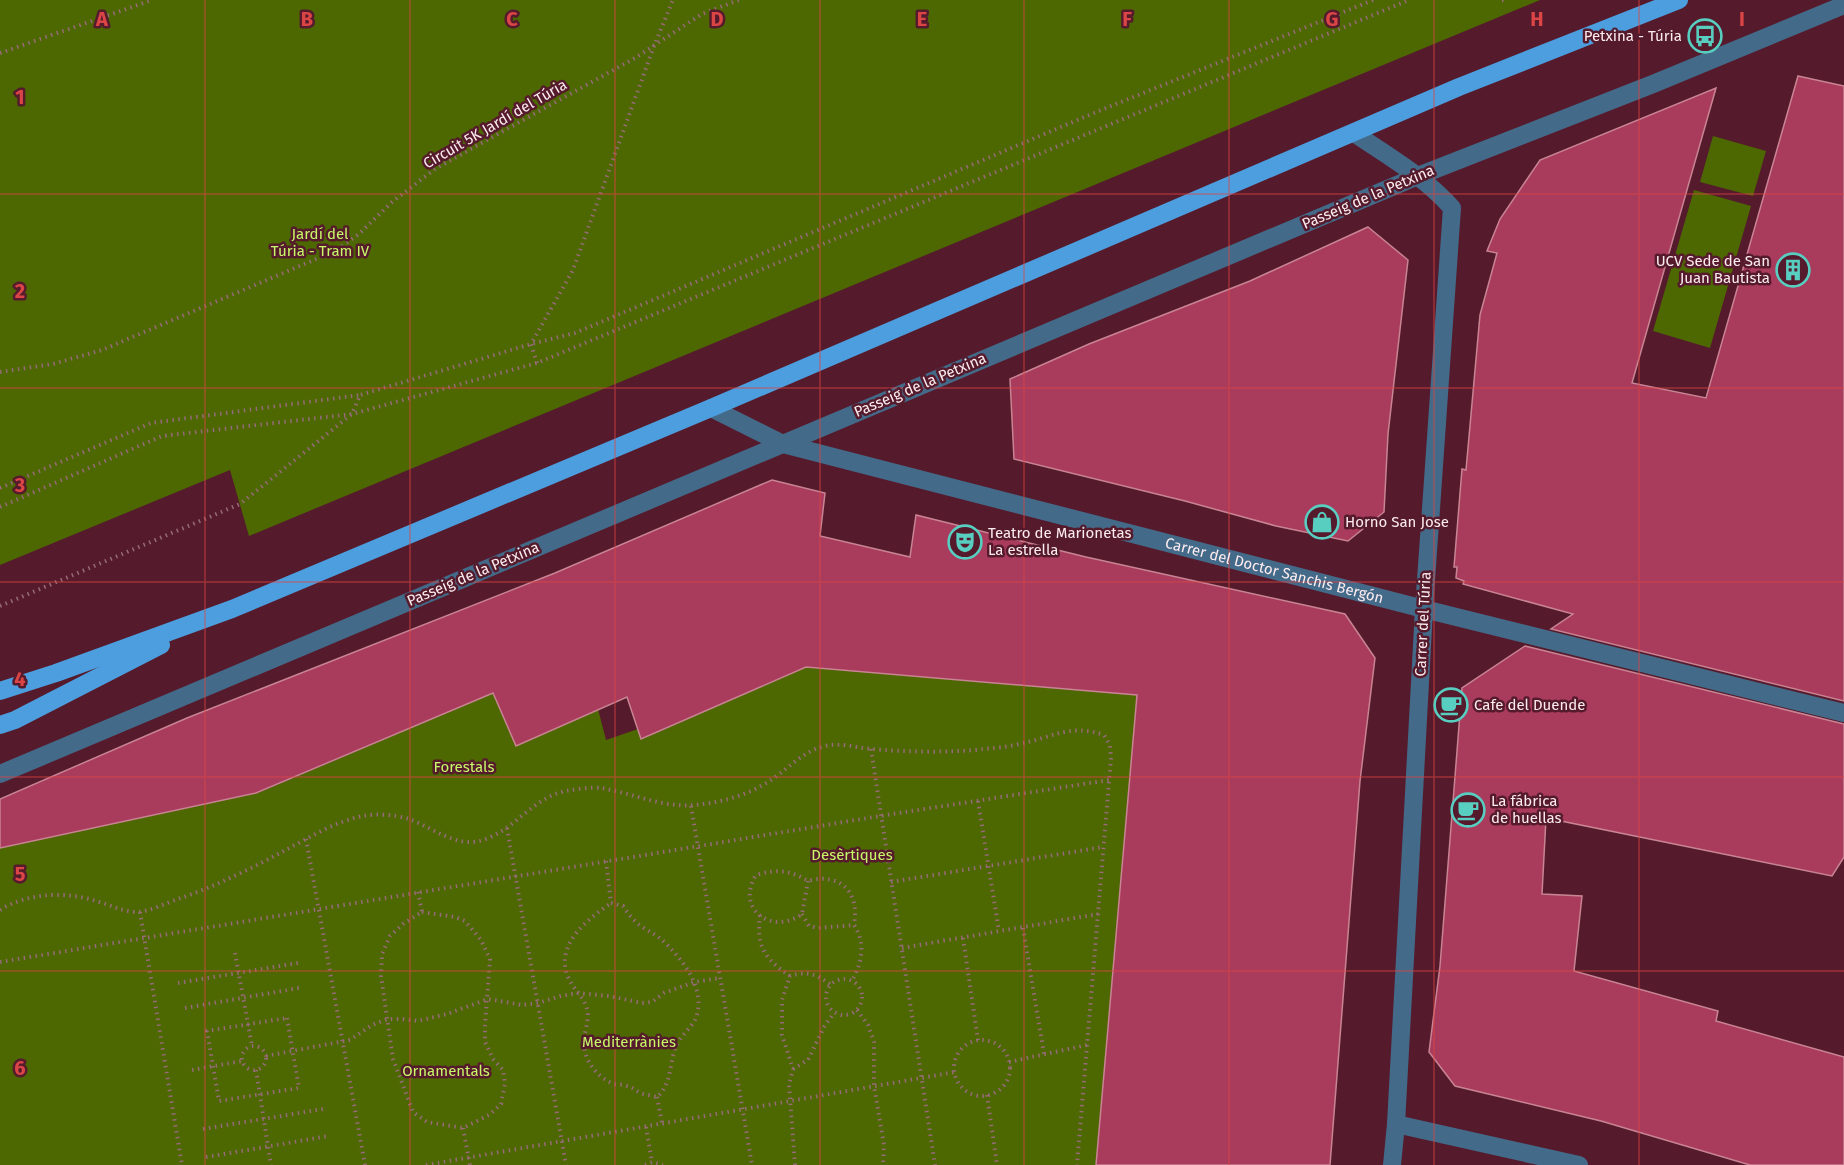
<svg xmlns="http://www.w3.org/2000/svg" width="1844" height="1165" font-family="'Fira Sans',sans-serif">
<rect width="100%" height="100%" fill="#551b2c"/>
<g fill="#4d6701">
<polygon points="0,0 1540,0 249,536 230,470 0,565"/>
<polygon points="1713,136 1766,151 1753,196 1700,182"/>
<polygon points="1694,190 1751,206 1710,348 1653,331"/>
<polygon points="806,667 1137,695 1096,1165 0,1165 0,847 258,793 493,693 516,745 598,709 606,740 638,729 642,739"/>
</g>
<g fill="#a93b5c" stroke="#c98493" stroke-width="1.5">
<polygon points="1798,76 1844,86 1844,701 1551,629 1573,614 1463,584 1464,581 1456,578 1457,567 1454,567 1462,469 1466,470 1480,315 1497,253 1487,251 1500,219 1540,160 1716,88 1632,383 1706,398"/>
<polygon points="1368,227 1408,260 1388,434 1384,512 1348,541 1276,526 1185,501 1014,459 1010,379 1089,344 1250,281"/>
<polygon points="772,480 825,493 820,536 910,557 916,515 1086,557 1345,614 1375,658 1360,781 1330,1165 1096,1165 1137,695 806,667 641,739 627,697 516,746 493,693 256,793 0,848 0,799 187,718 555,573"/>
<polygon points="1525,646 1844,724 1844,857 1832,876 1546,818 1542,894 1582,896 1574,971 1718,1011 1716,1021 1844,1057 1844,1165 1750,1165 1601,1121 1455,1086 1429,1052 1440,966 1462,688"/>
</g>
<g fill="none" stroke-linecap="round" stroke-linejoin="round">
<g stroke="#956b77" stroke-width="4" stroke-dasharray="1.5 4.5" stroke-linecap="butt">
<polyline points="1502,0 1506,0"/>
<polyline points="0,53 152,0"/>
<polyline points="537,363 531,344 573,270 654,46 673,0"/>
<polyline points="0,372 53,364 102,350 335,251 359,234 392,202 435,169 635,58 702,14 739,0"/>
<polyline points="0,488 151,423 360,395"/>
<polyline points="0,507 162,436 352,414 537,363 1409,0"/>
<polyline points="0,606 240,504 352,414 360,395 531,344 575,333 1094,113 1373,0"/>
<polyline points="871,749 935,1165"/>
<polyline points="978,801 999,931"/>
<polyline points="691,806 752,1165"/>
<polyline points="507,828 566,1165"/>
<polyline points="306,839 365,1165"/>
<polyline points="606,861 611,903"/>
<path d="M808,881l-6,33c-30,22 -67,-5 -46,-39 20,-6 34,-5 52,6 32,-9 52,11 46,44 12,18 8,38 -2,56"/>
<polyline points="891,882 1103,847"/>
<polyline points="418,892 422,912"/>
<path d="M611,903l12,3c5,8 11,15 18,20 7,5 14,8 20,13 21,19 47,51 34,81 -4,8 -14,15 -19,26 -7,18 -4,38 -19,51 -6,-2 -13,-2 -18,-5 -4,-2 -7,-5 -12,-6 -4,-2 -9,-1 -13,-2 -17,-6 -31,-25 -30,-42 0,-12 7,-24 2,-36 -3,-9 -13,-18 -17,-27 -16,-34 18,-59 42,-76z"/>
<path d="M0,910c27,-17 66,-19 96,-9 14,4 25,10 40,11 14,0 31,-10 45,-14 35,-12 69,-29 101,-46 25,-13 53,-31 81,-36 14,-3 33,-1 46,3 25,9 49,31 77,20 30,-11 48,-42 80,-48 11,-2 25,-4 35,-3 31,5 62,20 93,17 26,-2 55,-10 77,-25 18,-12 32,-29 54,-34 16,-4 31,2 47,3 33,3 79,4 112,0 11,-1 23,-2 35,-5 33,-6 50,-21 85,-9l6,10 1,13 -34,407"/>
<polyline points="140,912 182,1165"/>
<polygon points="422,912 455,917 465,921 481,940 490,959 485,1025 485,1042 493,1059 503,1070 505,1084 501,1104 489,1115 463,1128 427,1122 413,1112 393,1059 381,976 382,954 390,936 403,924"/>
<polyline points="802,914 809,926 818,928 854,925"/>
<path d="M760,915c-4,32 5,44 30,61"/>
<polyline points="1023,928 1044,1054"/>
<polyline points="963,938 978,1040"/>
<polyline points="902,948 1098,914"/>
<polyline points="235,953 252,1046"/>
<polyline points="0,962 880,816 1109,780"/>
<circle cx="844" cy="997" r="18"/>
<polyline points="178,983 298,963"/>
<polyline points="185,1008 299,988"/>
<polyline points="857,1010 868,1025 874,1042 874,1086 884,1145 883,1165"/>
<polygon points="287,1018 299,1088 219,1101 207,1031"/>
<circle cx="982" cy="1068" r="28"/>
<circle cx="254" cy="1058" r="12"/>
<polyline points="266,1056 350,1040 372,1025 388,1019 402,1019 418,1021 447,1014 488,999 522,1005 538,1003 561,996 577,993 609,996 642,1003 652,1002 664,993 695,982 720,978"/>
<polyline points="1009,1062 1087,1045"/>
<polyline points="793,1069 808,1060 824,1027 834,1013"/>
<polyline points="192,1070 242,1061"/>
<polyline points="256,1070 271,1165"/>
<polyline points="987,1095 997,1165"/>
<polyline points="657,1097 662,1123"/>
<polyline points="646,1127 652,1162"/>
<polyline points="463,1128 470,1165"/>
<polyline points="203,1129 323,1109"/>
<polyline points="206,1157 329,1136"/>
<polyline points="426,1165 955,1072"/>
<polyline points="645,1165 652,1162 663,1165"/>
<path d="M795,1165l-6,-80 4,-16 -11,-34v-35l8,-24c17,-6 28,-1 41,9"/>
</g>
<g stroke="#446a89" stroke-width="18">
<path d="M1354,133c34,23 71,44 98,75l-28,401 -28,515 -4,41"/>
<path id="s1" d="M711,408l72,36 641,165 420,104"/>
<polyline points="0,774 1418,176 1653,84 1844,5"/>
<polyline points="1396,1124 1579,1165"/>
</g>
<g stroke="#4d9edf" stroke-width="18">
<polyline points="0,691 56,673 232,609 711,408 1459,87 1679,0"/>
<polyline points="0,725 15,720 161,645"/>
</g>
</g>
<path fill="none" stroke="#dc4546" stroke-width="1.5" stroke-opacity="0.55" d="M205,0v1165M410,0v1165M615,0v1165M820,0v1165M1024,0v1165M1229,0v1165M1434,0v1165M1639,0v1165M0,194h1844M0,388h1844M0,582h1844M0,777h1844M0,971h1844"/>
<defs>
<symbol id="bus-ring" viewBox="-11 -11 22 22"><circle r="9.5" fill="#551b2c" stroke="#58cec1" stroke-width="1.5"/><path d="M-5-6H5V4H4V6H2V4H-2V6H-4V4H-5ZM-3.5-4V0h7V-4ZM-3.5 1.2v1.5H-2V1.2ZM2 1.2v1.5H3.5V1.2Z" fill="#58cec1"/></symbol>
<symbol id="building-ring" viewBox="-11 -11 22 22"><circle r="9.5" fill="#551b2c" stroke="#58cec1" stroke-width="1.5"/><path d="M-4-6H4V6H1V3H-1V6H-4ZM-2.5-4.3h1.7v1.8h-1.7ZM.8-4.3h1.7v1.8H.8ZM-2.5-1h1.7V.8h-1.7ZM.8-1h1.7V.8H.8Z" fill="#58cec1"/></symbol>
<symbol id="shop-ring" viewBox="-11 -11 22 22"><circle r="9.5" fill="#551b2c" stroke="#58cec1" stroke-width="1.5"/><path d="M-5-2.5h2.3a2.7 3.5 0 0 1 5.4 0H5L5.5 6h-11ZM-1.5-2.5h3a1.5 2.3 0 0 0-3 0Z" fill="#58cec1"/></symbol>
<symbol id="theatre-ring" viewBox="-11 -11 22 22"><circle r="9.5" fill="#551b2c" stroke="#58cec1" stroke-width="1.5"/><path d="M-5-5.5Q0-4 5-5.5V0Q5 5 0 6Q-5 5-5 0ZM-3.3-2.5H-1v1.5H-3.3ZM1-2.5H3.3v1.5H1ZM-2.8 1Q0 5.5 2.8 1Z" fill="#58cec1"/></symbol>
<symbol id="cafe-ring" viewBox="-11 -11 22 22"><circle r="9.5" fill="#551b2c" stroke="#58cec1" stroke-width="1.5"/><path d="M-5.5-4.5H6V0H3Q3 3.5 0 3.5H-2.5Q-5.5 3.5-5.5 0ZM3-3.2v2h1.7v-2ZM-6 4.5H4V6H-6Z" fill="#58cec1"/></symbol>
</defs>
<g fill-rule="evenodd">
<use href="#bus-ring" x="1686" y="17" width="38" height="38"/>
<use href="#building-ring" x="1774" y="251" width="38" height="38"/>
<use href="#shop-ring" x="1303" y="503" width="38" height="38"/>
<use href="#theatre-ring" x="946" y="523" width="38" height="38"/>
<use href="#cafe-ring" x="1432" y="686" width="38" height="38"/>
<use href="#cafe-ring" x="1449" y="791" width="38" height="38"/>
</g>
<g text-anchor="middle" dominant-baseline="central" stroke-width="5" stroke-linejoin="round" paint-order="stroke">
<g font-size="15" fill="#fcecef" stroke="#551b2c" text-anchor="start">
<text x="1682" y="36" text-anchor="end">Petxina - Túria</text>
<text x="1770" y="261" text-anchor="end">UCV Sede de San<tspan x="1770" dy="17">Juan Bautista</tspan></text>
<text x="1345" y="522">Horno San Jose</text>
<text x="988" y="533">Teatro de Marionetas<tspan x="988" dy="17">La estrella</tspan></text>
<text x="1474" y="705">Cafe del Duende</text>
<text x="1491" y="801">La fábrica<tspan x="1491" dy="17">de huellas</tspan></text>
</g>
<g font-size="15" fill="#fcecef" stroke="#551b2c">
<text transform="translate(495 124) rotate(-30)">Circuit 5K Jardí del Túria</text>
<text transform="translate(1368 197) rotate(-23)">Passeig de la Petxina</text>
<text transform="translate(920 385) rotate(-23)">Passeig de la Petxina</text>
<text stroke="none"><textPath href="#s1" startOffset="588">Carrer del Doctor Sanchis Bergón</textPath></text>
<text transform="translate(473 574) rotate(-23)">Passeig de la Petxina</text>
<text transform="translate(1423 624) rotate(-87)">Carrer del Túria</text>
</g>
<g font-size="15" fill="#c8f769" stroke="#551b2c">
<text x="320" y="234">Jardí del<tspan x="320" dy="17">Túria - Tram IV</tspan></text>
<text x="464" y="767">Forestals</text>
<text x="852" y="855">Desèrtiques</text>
<text x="629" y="1042">Mediterrànies</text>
<text x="446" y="1071">Ornamentals</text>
</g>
</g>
<g font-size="20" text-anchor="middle" font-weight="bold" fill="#dc4546" stroke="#551b2c" stroke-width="5" stroke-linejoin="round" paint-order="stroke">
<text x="102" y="26">A</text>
<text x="307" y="26">B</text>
<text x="512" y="26">C</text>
<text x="717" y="26">D</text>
<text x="922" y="26">E</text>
<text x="1127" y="26">F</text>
<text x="1332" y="26">G</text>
<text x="1537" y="26">H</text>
<text x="1742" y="26">I</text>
<text x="20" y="104">1</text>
<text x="20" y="298">2</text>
<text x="20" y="492">3</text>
<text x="20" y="686">4</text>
<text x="20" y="881">5</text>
<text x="20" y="1075">6</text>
</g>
</svg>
